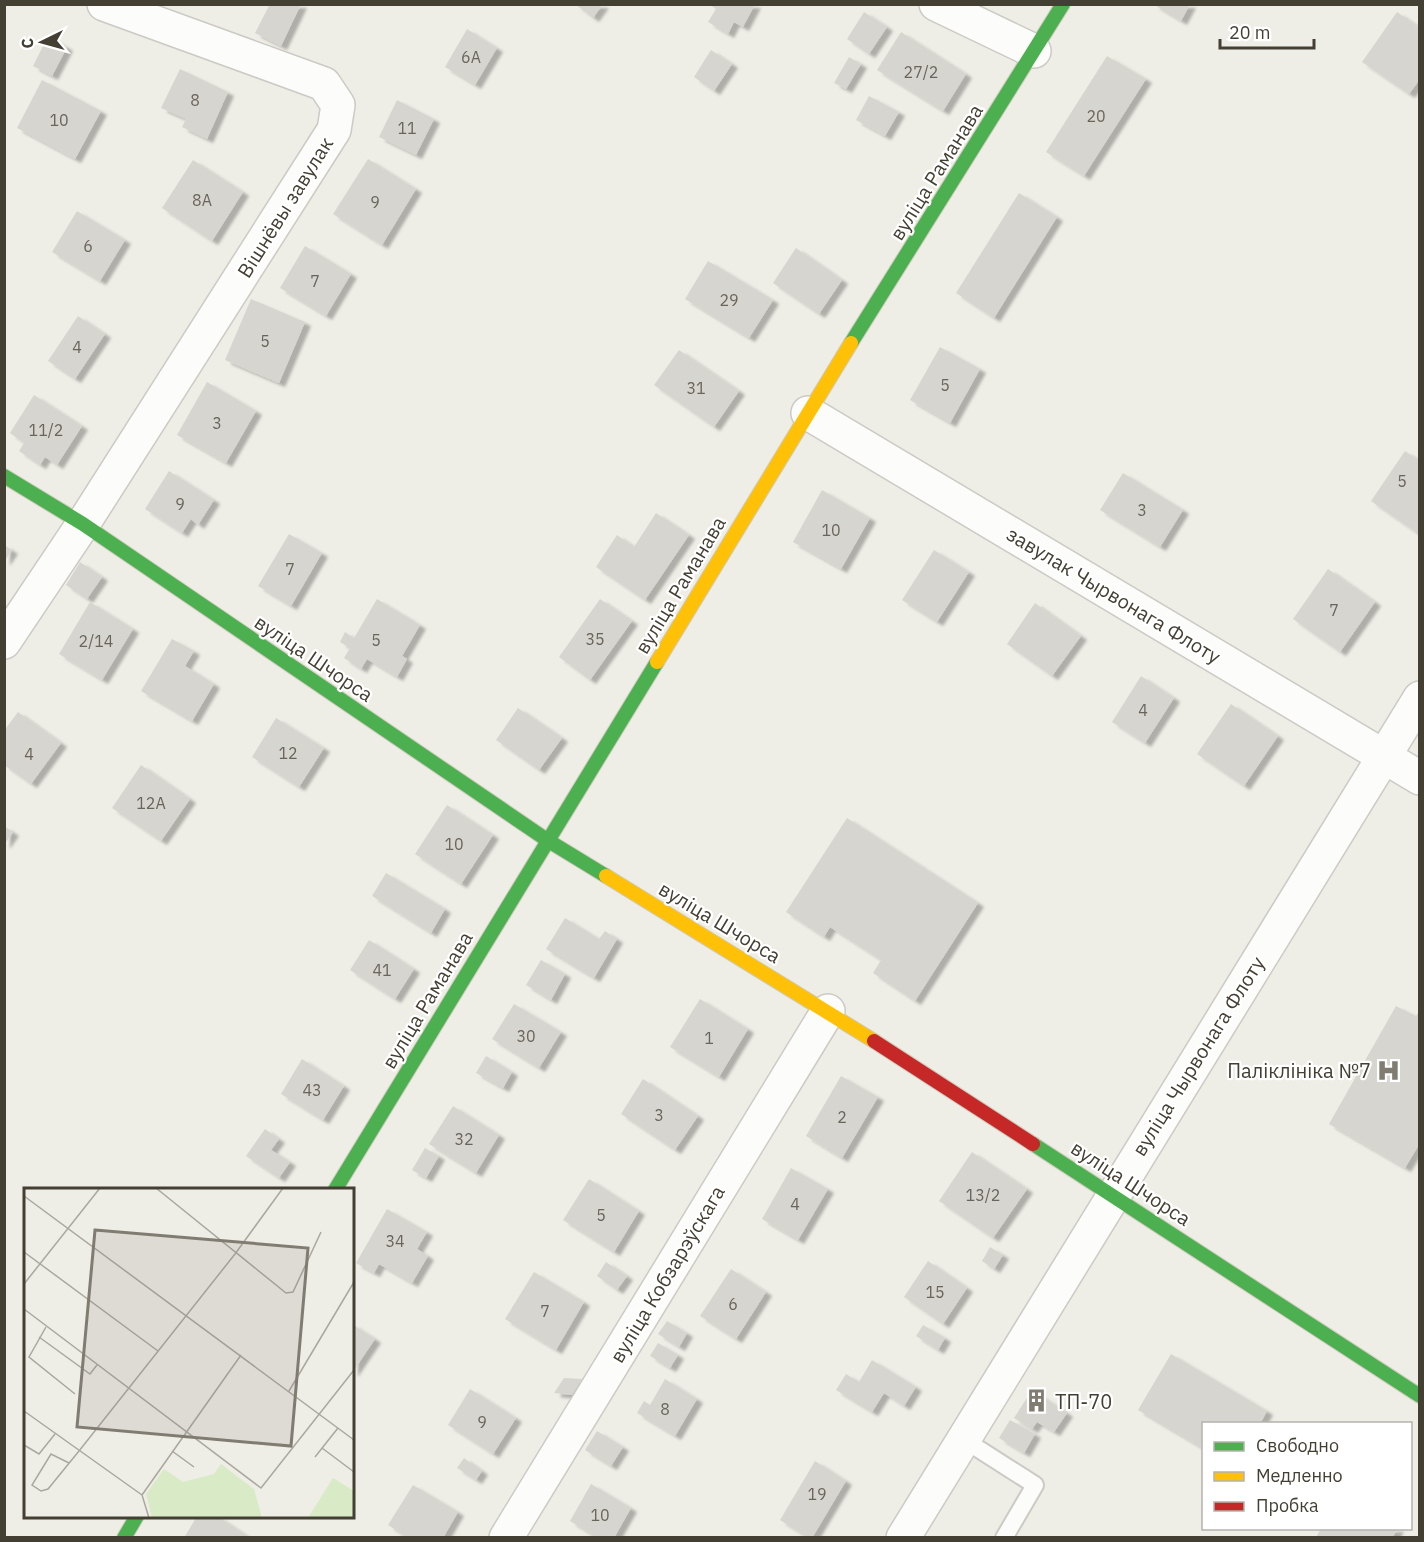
<svg xmlns="http://www.w3.org/2000/svg" width="1424" height="1542" font-family="'IBM Plex Sans',sans-serif">
<defs>
<filter id="shadow"><feDropShadow dx="6" dy="4" stdDeviation="1.5" flood-color="#0004"/></filter>
</defs>
<rect width="100%" height="100%" fill="#eeede6"/>
<g fill="#d7d5cf" filter="url(#shadow)">
<polygon points="270,4 301,4 281,46 255,33"/>
<polygon points="575,4 603,4 593,18"/>
<polygon points="709,4 755,4 743,27 734,22 728,34 708,22 716,9"/>
<polygon points="1153,4 1190,4 1181,21"/>
<polygon points="864,12 887,27 869,54 847,39"/>
<polygon points="1397,12 1420,28 1420,79 1409,94 1362,62"/>
<polygon points="467,29 497,48 475,85 445,67"/>
<polygon points="901,32 966,74 943,111 877,70"/>
<polygon points="48,36 67,47 52,76 33,66"/>
<polygon points="711,50 732,64 714,91 694,77"/>
<polygon points="1107,56 1146,79 1084,176 1046,152"/>
<polygon points="849,57 861,64 846,89 834,83"/>
<polygon points="180,69 228,92 207,139 182,127 186,119 161,108"/>
<polygon points="42,80 101,111 75,159 17,128"/>
<polygon points="869,96 899,112 885,136 856,120"/>
<polygon points="397,100 434,119 416,155 379,137"/>
<polygon points="368,159 416,189 382,245 333,214"/>
<polygon points="193,160 243,192 212,241 162,208"/>
<polygon points="1019,193 1057,217 994,318 956,293"/>
<polygon points="77,211 125,240 100,281 52,252"/>
<polygon points="305,246 351,274 326,316 280,288"/>
<polygon points="796,248 842,280 819,314 773,283"/>
<polygon points="708,261 773,300 749,338 685,299"/>
<polygon points="251,299 305,322 279,383 225,360"/>
<polygon points="78,316 105,334 75,379 48,361"/>
<polygon points="940,347 980,369 950,423 910,400"/>
<polygon points="679,350 739,391 714,427 654,385"/>
<polygon points="207,382 256,411 226,463 177,435"/>
<polygon points="34,395 82,426 57,465 45,457 40,465 19,451 24,443 10,433"/>
<polygon points="1405,451 1420,461 1420,530 1417,533 1371,501"/>
<polygon points="169,471 214,500 198,525 191,519 182,533 145,509"/>
<polygon points="1123,473 1183,510 1160,547 1100,510"/>
<polygon points="822,490 870,518 841,569 793,542"/>
<polygon points="656,513 689,535 645,600 596,567 617,535 634,547"/>
<polygon points="289,534 322,553 291,606 258,586"/>
<polygon points="4,545 12,550 4,562"/>
<polygon points="934,550 969,572 937,622 902,600"/>
<polygon points="80,562 102,577 87,599 66,585"/>
<polygon points="1328,569 1375,602 1340,652 1293,619"/>
<polygon points="377,599 420,625 402,656 407,659 397,677 367,659 361,669 344,658 350,648 340,642 345,632 354,638"/>
<polygon points="600,599 632,621 590,680 559,657"/>
<polygon points="90,602 133,629 102,680 59,654"/>
<polygon points="1035,603 1081,636 1052,676 1007,644"/>
<polygon points="172,639 194,651 185,666 214,684 192,721 141,691"/>
<polygon points="1141,676 1174,698 1145,743 1112,722"/>
<polygon points="1231,704 1278,736 1244,786 1197,754"/>
<polygon points="518,708 562,738 539,770 496,740"/>
<polygon points="18,712 61,743 31,784 4,765 4,731"/>
<polygon points="276,718 324,748 299,787 252,757"/>
<polygon points="141,765 190,799 161,841 112,808"/>
<polygon points="447,805 493,835 461,884 415,854"/>
<polygon points="847,818 978,903 915,1001 873,973 881,960 830,927 824,937 786,912"/>
<polygon points="4,826 13,832 4,845"/>
<polygon points="386,873 445,909 431,933 372,896"/>
<polygon points="565,918 599,939 605,931 617,939 594,978 546,949"/>
<polygon points="369,940 414,969 395,999 350,970"/>
<polygon points="541,960 565,974 551,1000 526,985"/>
<polygon points="700,999 748,1029 719,1077 670,1047"/>
<polygon points="514,1004 561,1032 539,1068 492,1039"/>
<polygon points="1396,1006 1416,1016 1420,1010 1420,1143 1405,1168 1329,1124"/>
<polygon points="486,1056 512,1072 503,1088 476,1073"/>
<polygon points="302,1059 344,1086 323,1120 281,1094"/>
<polygon points="841,1076 878,1097 842,1158 806,1136"/>
<polygon points="643,1079 698,1116 675,1150 621,1114"/>
<polygon points="453,1106 499,1135 476,1173 429,1144"/>
<polygon points="265,1129 279,1139 271,1150 290,1162 279,1178 246,1156"/>
<polygon points="425,1148 439,1156 426,1178 412,1170"/>
<polygon points="972,1152 1027,1189 993,1238 939,1201"/>
<polygon points="791,1168 828,1189 798,1240 762,1219"/>
<polygon points="589,1179 639,1211 614,1252 563,1220"/>
<polygon points="387,1209 427,1232 417,1249 428,1256 412,1283 379,1264 374,1273 356,1263"/>
<polygon points="990,1247 1003,1255 994,1269 982,1261"/>
<polygon points="928,1261 967,1288 943,1324 904,1297"/>
<polygon points="606,1262 627,1276 617,1290 597,1276"/>
<polygon points="731,1269 766,1292 736,1339 700,1316"/>
<polygon points="534,1272 584,1302 556,1350 505,1319"/>
<polygon points="667,1321 687,1333 679,1347 658,1334"/>
<polygon points="352,1324 375,1339 352,1373"/>
<polygon points="923,1325 945,1338 938,1350 916,1336"/>
<polygon points="658,1343 678,1355 670,1368 650,1356"/>
<polygon points="1171,1354 1267,1411 1260,1424 1204,1424 1204,1449 1138,1410"/>
<polygon points="872,1360 916,1387 904,1406 884,1393 872,1412 836,1390 846,1374 859,1382"/>
<polygon points="564,1378 582,1379 572,1395 554,1393"/>
<polygon points="665,1379 697,1399 675,1436 637,1413 644,1401 650,1405"/>
<polygon points="470,1389 516,1418 493,1454 448,1425"/>
<polygon points="1032,1390 1067,1413 1054,1432 1037,1422 1032,1429 1014,1418"/>
<polygon points="1010,1420 1035,1434 1024,1453 999,1438"/>
<polygon points="597,1431 623,1447 611,1466 585,1450"/>
<polygon points="464,1458 482,1471 476,1480 457,1468"/>
<polygon points="815,1461 846,1481 812,1538 809,1538 780,1520"/>
<polygon points="591,1484 631,1508 614,1538 598,1538 570,1521"/>
<polygon points="413,1485 458,1512 443,1538 408,1538 388,1525"/>
<polygon points="197,1516 217,1516 250,1538 184,1538"/>
<polygon points="1321,1528 1398,1528 1392,1538 1316,1538"/>
</g>
<g fill="none" stroke-linecap="round" stroke-linejoin="round">
<defs>
<polyline id="lane" points="963,1439 1035,1485 1004,1538"/>
<g id="street">
<polyline points="936,4 1034,51"/>
<polyline points="808,413 1420,778"/>
<polyline points="4,642 83,524 334,130 338,105 324,84 104,4"/>
<polyline points="506,1538 828,1011"/>
<polyline points="903,1538 1420,698"/>
</g>
<g id="fast">
<polyline points="851,343 1063,4"/>
<polyline points="4,476 83,524 547,840 606,876"/>
<polyline points="1033,1144 1420,1396"/>
<polyline points="335,1190 657,662"/>
<polyline points="124,1538 137,1516"/>
</g>
<g id="slow">
<polyline points="657,662 851,343"/>
<polyline points="606,876 874,1041"/>
</g>
<polyline id="jam" points="874,1041 1033,1144"/>
</defs>
<use href="#lane" stroke="#cccac4" stroke-width="20"/>
<use href="#street" stroke="#cccac4" stroke-width="36"/>
<use href="#fast" stroke="#cecbbd" stroke-width="16"/>
<use href="#slow" stroke="#cecbbd" stroke-width="16"/>
<use href="#jam" stroke="#cecbbd" stroke-width="16"/>
<use href="#lane" stroke="#fcfcfb" stroke-width="16"/>
<use href="#street" stroke="#fcfcfb" stroke-width="33"/>
<use href="#fast" stroke="#4caf50" stroke-width="14"/>
<use href="#slow" stroke="#ffc107" stroke-width="14"/>
<use href="#jam" stroke="#c62828" stroke-width="14"/>
</g>
<defs>
<symbol id="hospital-bare" viewBox="-9 -9 18 18"><path d="M-5-5h3v3.5h4V-5h3V5h-3V1.5h-4V5h-3Z" fill="#807c72" stroke="#fff" stroke-width="2.5" paint-order="stroke"/></symbol>
<symbol id="building-bare" viewBox="-9 -9 18 18"><path d="M-4-6H4V6H1V3H-1V6H-4ZM-2.5-4.3h1.7v1.8h-1.7ZM.8-4.3h1.7v1.8H.8ZM-2.5-1h1.7V.8h-1.7ZM.8-1h1.7V.8H.8Z" fill="#807c72" stroke="#fff" stroke-width="2.5" paint-order="stroke"/></symbol>
</defs>
<g fill-rule="evenodd">
<use href="#hospital-bare" x="1372" y="1054" width="33" height="33"/>
<use href="#building-bare" x="1020" y="1384" width="33" height="33"/>
</g>
<g text-anchor="middle" dominant-baseline="central" stroke-width="4.5" stroke-linejoin="round" paint-order="stroke">
<g font-size="16" fill="#6a655b">
<text x="471" y="57">6А</text>
<text x="921" y="72">27/2</text>
<text x="195" y="100">8</text>
<text x="1096" y="116">20</text>
<text x="59" y="120">10</text>
<text x="407" y="128">11</text>
<text x="202" y="200">8А</text>
<text x="375" y="202">9</text>
<text x="88" y="246">6</text>
<text x="315" y="281">7</text>
<text x="729" y="300">29</text>
<text x="265" y="341">5</text>
<text x="77" y="347">4</text>
<text x="945" y="385">5</text>
<text x="696" y="388">31</text>
<text x="217" y="423">3</text>
<text x="46" y="430">11/2</text>
<text x="1402" y="481">5</text>
<text x="180" y="504">9</text>
<text x="1142" y="510">3</text>
<text x="831" y="530">10</text>
<text x="290" y="569">7</text>
<text x="1334" y="610">7</text>
<text x="595" y="639">35</text>
<text x="376" y="640">5</text>
<text x="96" y="641">2/14</text>
<text x="1143" y="710">4</text>
<text x="288" y="753">12</text>
<text x="29" y="754">4</text>
<text x="151" y="803">12А</text>
<text x="454" y="844">10</text>
<text x="382" y="970">41</text>
<text x="526" y="1036">30</text>
<text x="709" y="1038">1</text>
<text x="312" y="1090">43</text>
<text x="659" y="1115">3</text>
<text x="842" y="1117">2</text>
<text x="464" y="1139">32</text>
<text x="983" y="1195">13/2</text>
<text x="795" y="1204">4</text>
<text x="601" y="1215">5</text>
<text x="395" y="1241">34</text>
<text x="935" y="1292">15</text>
<text x="733" y="1304">6</text>
<text x="545" y="1311">7</text>
<text x="665" y="1409">8</text>
<text x="482" y="1422">9</text>
<text x="817" y="1494">19</text>
<text x="600" y="1515">10</text>
</g>
<g font-size="20" fill="#443f33" stroke="#fff">
<text transform="translate(936 172) rotate(-58)">вуліца Раманава</text>
<text transform="translate(285 207) rotate(-58)">Вішнёвы завулак</text>
<text transform="translate(680 585) rotate(-59)">вуліца Раманава</text>
<text transform="translate(1114 595) rotate(31)">завулак Чырвонага Флоту</text>
<text transform="translate(314 658) rotate(34)">вуліца Шчорса</text>
<text transform="translate(720 922) rotate(31)">вуліца Шчорса</text>
<text transform="translate(427 1000) rotate(-59)">вуліца Раманава</text>
<text transform="translate(1198 1056) rotate(-58)">вуліца Чырвонага Флоту</text>
<text transform="translate(1131 1183) rotate(33)">вуліца Шчорса</text>
<text transform="translate(667 1274) rotate(-59)">вуліца Кобзарэўскага</text>
</g>
<g font-size="20" fill="#443f33" stroke="#fff" text-anchor="end">
<text x="1371" y="1070">Паліклініка №7</text>
<text x="1055" y="1401" text-anchor="start">ТП-70</text>
</g>
</g>
<g transform="translate(24 1188)">
<rect width="330" height="330" fill="#eeede6"/>
<path d="M309,290l21,13v27h-46z" fill="#d8eac6"/>
<path d="M197,276l33,25 8,29h-110l-6,-24 18,-25 19,13 31,-8z" fill="#d8eac6"/>
<path fill="none" stroke="#aaa79e" stroke-width="1.5" d="M132,0l130,105 7,-1 28,-60M0,8l330,244M0,64l134,99M0,96l76,-96M0,121l237,179 93,-118M22,139l-17,30 46,37M15,149l51,37 7,-9M265,203l65,-109M0,223l118,84M0,257l15,9 16,-20M298,260l32,24M148,263l22,16M291,269l23,-29M45,275l-18,-9 -19,31 9,6 7,-2 31,-38 156,-197 48,-66M125,330l-7,-23 99,-140"/>
<path fill="#807c72" fill-opacity="0.15" stroke="#807c72" stroke-width="3" d="M71,42l213,18 -17,198 -214,-19z"/>
<rect width="330" height="330" fill="none" stroke="#443f33" stroke-width="3"/>
</g>
<rect width="1424" height="1542" fill="none" stroke="#443f33" stroke-width="12"/>
<rect x="1202" y="1422" width="210" height="108" fill="#ffffff" stroke="#b4b2ad" stroke-width="1.5"/>
<rect x="1214" y="1442" width="30" height="9" fill="#4caf50" stroke="#b4b2ad" stroke-width="1.5"/>
<text x="1256" y="1452" font-size="18" fill="#443f33">Свободно</text>
<rect x="1214" y="1472" width="30" height="9" fill="#ffc107" stroke="#b4b2ad" stroke-width="1.5"/>
<text x="1256" y="1482" font-size="18" fill="#443f33">Медленно</text>
<rect x="1214" y="1502" width="30" height="9" fill="#c62828" stroke="#b4b2ad" stroke-width="1.5"/>
<text x="1256" y="1512" font-size="18" fill="#443f33">Пробка</text>
<g transform="translate(42 42) rotate(265)" stroke="#ffffff" stroke-width="4.5" paint-order="stroke">
<path d="M0-4.5L10 22L0 15L-10 22Z" fill="#443f33"/>
<text y="-9" font-size="16" font-weight="bold" text-anchor="middle" fill="#443f33">С</text>
</g>
<path d="M1220 39v9h94v-9" fill="none" stroke="#443f33" stroke-width="3"/>
<text x="1229" y="39" font-size="18" fill="#443f33" stroke="#ffffff" stroke-width="4.5" paint-order="stroke">20 m</text>
</svg>
